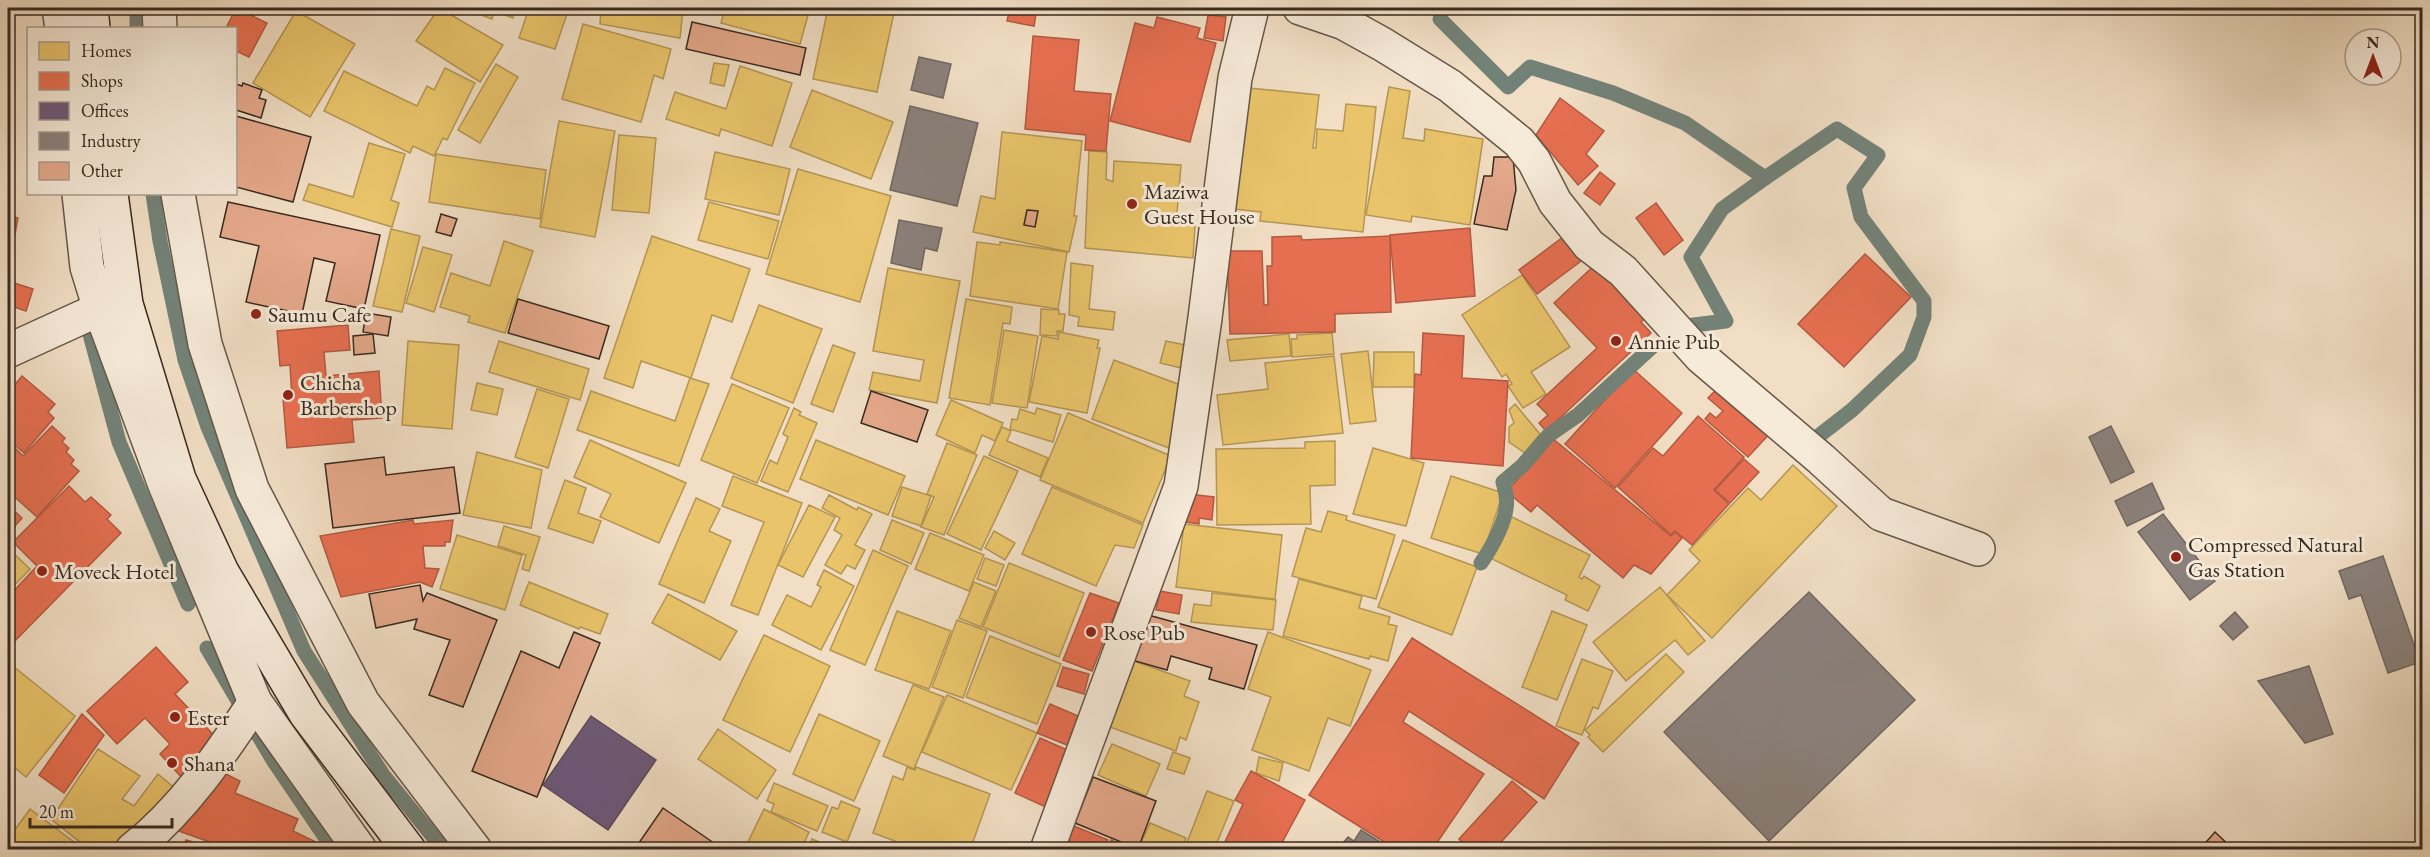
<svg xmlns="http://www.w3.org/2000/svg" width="2430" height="857" font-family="'EB Garamond',serif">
<rect width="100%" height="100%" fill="#f1dec4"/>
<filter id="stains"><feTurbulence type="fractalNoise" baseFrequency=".00333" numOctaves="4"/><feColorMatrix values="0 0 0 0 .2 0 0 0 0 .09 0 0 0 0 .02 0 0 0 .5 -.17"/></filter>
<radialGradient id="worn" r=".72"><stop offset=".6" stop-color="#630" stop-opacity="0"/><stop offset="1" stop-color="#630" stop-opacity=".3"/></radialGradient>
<g fill="#e9c46a" stroke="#b49654" stroke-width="1.5" fill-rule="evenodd">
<polygon points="439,8 503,45 480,82 416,41"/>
<polygon points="474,8 517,8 513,18 494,11 492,19 473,12"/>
<polygon points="529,8 569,8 555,49 519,38"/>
<polygon points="601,8 683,8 680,38 600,24"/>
<polygon points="725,8 810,8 800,44 721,23"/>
<polygon points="828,8 895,8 877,92 813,79"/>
<polygon points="296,11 355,44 310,117 253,83"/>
<polygon points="583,24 671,49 663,79 654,75 641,122 562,99"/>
<polygon points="714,63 729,65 724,86 710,83"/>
<polygon points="496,64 518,77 480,143 458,130"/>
<polygon points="740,66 792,83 772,146 721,129 719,136 666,119 675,92 726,109"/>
<polygon points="445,68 475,83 447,140 443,138 434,156 413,146 410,153 324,111 344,71 417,106 427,86 434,90"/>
<polygon points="1389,87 1410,91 1403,138 1424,141 1425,129 1483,139 1470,225 1412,216 1411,222 1366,215"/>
<polygon points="1249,88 1319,95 1313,148 1316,148 1317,129 1343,131 1346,104 1376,107 1363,232 1260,221 1261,212 1225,208"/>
<polygon points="812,90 893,122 871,179 790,147"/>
<polygon points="559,121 615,131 595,237 540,227"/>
<path d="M1002,132l80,9 -8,75h3l-8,36 -96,-20 8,-36 14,3zM1027,210l11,1 -3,16 -11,-2z"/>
<polygon points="619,135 656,138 649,213 612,210"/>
<polygon points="369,143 405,154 391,200 399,203 392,227 303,200 309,184 353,197"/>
<polygon points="1089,151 1107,152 1106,179 1113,182 1114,161 1181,165 1176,225 1195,226 1193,258 1085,248"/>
<polygon points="715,152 790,169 779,215 705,199"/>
<polygon points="436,154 546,170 540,219 429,202"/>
<polygon points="798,169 891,196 860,302 766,274"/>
<polygon points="709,202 779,221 768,259 698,240"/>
<polygon points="391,229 420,236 402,312 373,306"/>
<polygon points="652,236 750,269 732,322 712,315 691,378 641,361 633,388 604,378"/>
<polygon points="504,241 533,251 505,333 468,322 470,316 440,307 451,273 490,286"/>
<polygon points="977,242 1000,245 1000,242 1067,252 1058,309 970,296"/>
<polygon points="423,247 452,255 434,312 406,303"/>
<polygon points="1071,263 1093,266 1089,309 1115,312 1113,330 1078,326 1079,317 1069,315"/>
<polygon points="888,268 960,281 937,403 869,390 873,372 920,381 924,360 873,351"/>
<polygon points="1522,275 1570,347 1531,372 1546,394 1523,408 1508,386 1512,384 1506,374 1502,377 1462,315"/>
<polygon points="966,299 1012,307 1010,324 1003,323 990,405 949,398"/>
<polygon points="759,305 822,329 793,403 731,378"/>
<polygon points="1041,309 1059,310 1059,314 1065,314 1063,331 1057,331 1057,336 1040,335"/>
<polygon points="1004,330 1038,336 1027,408 992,403"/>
<polygon points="1059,332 1099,340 1097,348 1100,348 1087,413 1029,402 1042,336 1058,339"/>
<polygon points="1332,333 1334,354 1292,357 1291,339 1297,339 1297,335"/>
<polygon points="1289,334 1291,356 1230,361 1227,340"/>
<polygon points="408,341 459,345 452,429 402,425"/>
<polygon points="499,341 589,369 580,400 489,372"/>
<polygon points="1166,341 1195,347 1190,370 1160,363"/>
<polygon points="833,345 855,353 833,412 811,404"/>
<polygon points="1368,351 1376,421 1350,424 1341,354"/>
<polygon points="1374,352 1414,352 1414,387 1373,387"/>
<polygon points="1334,356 1343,433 1223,445 1217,395 1268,389 1265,363"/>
<polygon points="1114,360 1191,389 1169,448 1092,419"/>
<polygon points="690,378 709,384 679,466 577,430 591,391 675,421"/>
<polygon points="477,383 503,389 497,415 471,410"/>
<polygon points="732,384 789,408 757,483 701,460"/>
<polygon points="537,389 569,399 548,468 515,457"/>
<polygon points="951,400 1003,423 995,441 982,435 975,453 936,435"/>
<polygon points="1515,404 1540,434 1525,453 1509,442 1509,427 1514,423 1509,410"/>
<polygon points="794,408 801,412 799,415 817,423 788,492 761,481 770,460 777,464 788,437 783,434"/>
<polygon points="1037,408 1061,415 1053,442 1010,429 1012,419 1017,420 1020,409 1035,414"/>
<polygon points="1068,413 1171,456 1143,523 1040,480"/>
<polygon points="1002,427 1011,431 1007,441 1048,458 1040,477 989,455"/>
<polygon points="590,440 686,483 659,543 600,517 611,494 574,477"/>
<polygon points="816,440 905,476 888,515 800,479"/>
<polygon points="1335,441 1335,485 1310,486 1311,524 1217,525 1216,449 1305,448 1305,442"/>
<polygon points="947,443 977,455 944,535 921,527 934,497 927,494"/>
<polygon points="1373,448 1424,463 1406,526 1353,514"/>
<polygon points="477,452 542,470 531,528 463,515"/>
<polygon points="984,456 1018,471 981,550 947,534"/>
<polygon points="1793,465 1837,506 1712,638 1667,595 1700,561 1689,550 1748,488 1761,500"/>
<polygon points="733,476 802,503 758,615 731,605 764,522 722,506"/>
<polygon points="1451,476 1503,493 1483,554 1431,538"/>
<polygon points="565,480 586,488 578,513 601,521 593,543 548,528"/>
<polygon points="902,487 931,496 921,526 892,516"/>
<polygon points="1052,487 1143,525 1134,548 1115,545 1096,586 1022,554"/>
<polygon points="829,495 857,510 858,507 872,514 855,545 865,550 855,569 847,565 841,574 825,565 842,535 834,530 840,518 822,508"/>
<polygon points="696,498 720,509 709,531 731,541 704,603 659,584"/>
<polygon points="809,505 835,517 803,577 778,565"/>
<polygon points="1328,511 1347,516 1346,520 1395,535 1376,599 1292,576 1306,528 1321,532"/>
<polygon points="1510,516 1590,555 1579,577 1582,579 1584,576 1600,586 1588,611 1565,600 1567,595 1490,558"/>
<polygon points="892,520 924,533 911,564 880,550"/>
<polygon points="1184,524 1282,535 1275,599 1176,587"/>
<polygon points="504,526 540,537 529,571 522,569 526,555 498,546"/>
<polygon points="994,531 1015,543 1005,560 985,548"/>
<polygon points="930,533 984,555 969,591 915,569"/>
<polygon points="457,535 522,555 505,610 440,589"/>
<polygon points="1403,540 1477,567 1452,635 1378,607"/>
<polygon points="8,548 30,569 8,592"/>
<polygon points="873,550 908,566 865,665 830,650"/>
<polygon points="985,558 1004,565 996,586 977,579"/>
<polygon points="1009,563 1084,593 1059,657 983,627"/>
<polygon points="824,570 854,586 821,650 772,625 787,595 811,607 821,587 817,585"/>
<polygon points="1299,579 1362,596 1359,608 1390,617 1388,624 1397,626 1388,661 1370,656 1369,659 1283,636"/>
<polygon points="529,582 608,614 600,634 580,627 579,629 520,605"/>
<polygon points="974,582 996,591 981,627 959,618"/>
<polygon points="1660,587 1705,641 1688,655 1675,640 1626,681 1593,642"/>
<polygon points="1212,593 1276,600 1273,630 1191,622 1194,604 1211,606"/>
<polygon points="668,594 737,631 720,660 652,623"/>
<polygon points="897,611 951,631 929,689 875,670"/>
<polygon points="1552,611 1587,625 1557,700 1522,687"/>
<polygon points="957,620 987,631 963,698 932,687"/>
<polygon points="1268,632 1371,670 1350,726 1328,718 1309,771 1252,750 1271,697 1248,689"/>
<polygon points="764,635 830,666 790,752 723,720"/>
<polygon points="990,636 1061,664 1037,724 966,697"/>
<polygon points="1666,654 1684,672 1603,752 1588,737 1590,735 1585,730"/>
<polygon points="1582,659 1613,671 1598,709 1593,707 1582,735 1556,726"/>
<polygon points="1134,661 1190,681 1184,696 1199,702 1186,740 1180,737 1176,751 1110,727"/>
<polygon points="8,662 75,716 26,777 8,762"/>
<polygon points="913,685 944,697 914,769 883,756"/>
<polygon points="947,695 1037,733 1011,790 922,752"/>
<polygon points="819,714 880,741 854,801 793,774"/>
<polygon points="718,729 776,770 757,799 698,759"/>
<polygon points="1112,744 1160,764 1146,796 1098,775"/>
<polygon points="98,749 140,776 122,799 134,806 158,774 183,795 155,826 116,850 90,850 51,819"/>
<polygon points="1173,752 1190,758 1184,774 1167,769"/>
<polygon points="1259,757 1283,763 1279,781 1256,773"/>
<polygon points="907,767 915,770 916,767 990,794 970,850 892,850 895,841 873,833 893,776 903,780"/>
<polygon points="774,783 828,806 817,831 771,812 774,804 767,801"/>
<polygon points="1207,791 1234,801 1214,850 1184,850"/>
<polygon points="841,801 860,809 847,842 822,832 832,807 838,809"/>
<polygon points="30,809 82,848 80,850 8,850 8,839"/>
<polygon points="764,809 809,832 801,850 744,850"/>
<polygon points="1150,823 1186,838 1181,850 1138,849"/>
<polygon points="812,839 838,850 808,850"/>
</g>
<g fill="#e76f51" stroke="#b25a42" stroke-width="1.5">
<polygon points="236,8 267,23 249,57 236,51 236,28 226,28"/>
<polygon points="1010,8 1037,8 1034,26 1007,21"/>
<polygon points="1208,15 1226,17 1223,41 1204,38"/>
<polygon points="1157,17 1200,28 1197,38 1216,43 1190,142 1110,121 1135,23 1154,28"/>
<polygon points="1033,36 1079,40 1074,91 1111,94 1106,151 1085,150 1086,135 1025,129"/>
<polygon points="1560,98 1604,131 1586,154 1598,166 1578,185 1536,135"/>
<rect x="8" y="146" width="3" height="58"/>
<polygon points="1600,172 1615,184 1600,205 1584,193"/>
<polygon points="1656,203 1683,240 1664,255 1636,218"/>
<polygon points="8,215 18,218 15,234 8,232"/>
<polygon points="1470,228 1475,296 1396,303 1390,235"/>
<polygon points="1567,234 1585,258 1537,294 1519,270"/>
<polygon points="1301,236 1302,240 1390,236 1391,312 1335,314 1335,332 1230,334 1227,251 1262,251 1264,305 1268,305 1267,266 1272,266 1272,237"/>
<polygon points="1865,254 1911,297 1844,367 1798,324"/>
<polygon points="1600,260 1645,318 1641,322 1651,333 1546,431 1539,423 1548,415 1537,404 1597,348 1554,303"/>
<polygon points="8,281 33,289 26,311 8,305"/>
<polygon points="348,325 350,350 324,352 326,376 379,371 382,418 352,420 354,442 287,448 283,399 292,398 290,365 280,366 277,331"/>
<polygon points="1423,333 1464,336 1462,378 1508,381 1503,466 1411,458 1415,374 1421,375"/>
<polygon points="1633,369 1682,413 1615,488 1565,444"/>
<polygon points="22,376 55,404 48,412 54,418 24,453 8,439 8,393"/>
<polygon points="1723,383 1774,429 1748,457 1705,419 1710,413 1716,418 1723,411 1708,398"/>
<polygon points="1698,416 1744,457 1714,490 1729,504 1692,545 1675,531 1671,535 1618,487 1653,448 1663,456"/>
<polygon points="52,426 65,438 62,442 69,448 66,452 74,460 71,464 79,471 37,517 8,491 8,446 10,443 23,456"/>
<polygon points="1552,438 1671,536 1675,532 1682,538 1651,574 1634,565 1623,578 1537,505 1531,512 1507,492"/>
<polygon points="1744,459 1759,472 1730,503 1715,490"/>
<polygon points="69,486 85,502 91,497 111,515 107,519 121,533 11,645 8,642 8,597 37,566 13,542"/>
<polygon points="1189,494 1214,497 1212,520 1199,518 1199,524 1186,522"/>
<polygon points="8,505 22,518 8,534"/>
<polygon points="413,520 414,524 453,520 450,542 445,542 445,546 423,546 425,568 439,569 432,587 420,582 341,597 320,536"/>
<polygon points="1160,591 1182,595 1179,614 1156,610"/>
<polygon points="1090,593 1119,603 1092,671 1063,660"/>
<polygon points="1412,638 1579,743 1544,799 1409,711 1403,722 1484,774 1432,850 1397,850 1309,795"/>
<polygon points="156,647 188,682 175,694 222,744 183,779 160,754 170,744 145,718 117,744 87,711"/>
<polygon points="1063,667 1089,674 1084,694 1057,686"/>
<polygon points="1050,704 1078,716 1067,745 1037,733"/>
<polygon points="82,714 104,735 64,793 39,775"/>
<polygon points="1040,738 1074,753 1048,808 1015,793"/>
<polygon points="216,769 240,781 235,793 298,819 293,831 316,842 312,850 232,850 179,831"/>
<polygon points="1251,771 1305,800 1278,850 1221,850 1243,804 1235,800"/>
<polygon points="1512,781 1537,802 1494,850 1470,850 1459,839"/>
<polygon points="1074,826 1108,840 1105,850 1064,850"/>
<polygon points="186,840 221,850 183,850"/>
<polygon points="1111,840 1133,850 1107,850"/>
</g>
<polygon fill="#6d597a" stroke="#5d4b5f" stroke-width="1.5" points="591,716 656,760 608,830 543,785"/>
<g fill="#8a817c" stroke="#716760" stroke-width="1.5">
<polygon points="919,57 951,64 943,98 911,90"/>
<polygon points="910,106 978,123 957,206 890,190"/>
<polygon points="899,220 942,228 937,251 925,248 921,270 891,263"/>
<polygon points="2111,426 2134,472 2111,483 2089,437"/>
<polygon points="2152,483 2164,509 2127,526 2115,501"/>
<polygon points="2163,514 2215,581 2190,600 2138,532"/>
<polygon points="2383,556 2420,662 2388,673 2361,595 2349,599 2339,571"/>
<polygon points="1809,592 1915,700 1769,841 1664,732"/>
<polygon points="2235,612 2248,627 2233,640 2220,626"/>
<polygon points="2309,666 2333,734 2305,743 2258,681"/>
<polygon points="1361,830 1385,845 1382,850 1337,850 1348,837 1354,841"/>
</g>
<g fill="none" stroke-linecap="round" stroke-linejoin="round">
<g stroke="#738278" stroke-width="15">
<polyline points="137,8 137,28"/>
<polyline points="1440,19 1508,87 1530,67 1613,93 1685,123 1765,178 1722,209 1691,257 1726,321 1686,326"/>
<polyline points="1765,178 1837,129 1878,155 1854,188 1861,217 1924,301 1924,317 1910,355 1852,410 1816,438"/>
<polyline points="153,194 160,241 185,360 208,427 304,651 383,775 444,850"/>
<polyline points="84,312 119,442 188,604"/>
<path d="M1481,563c11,-16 29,-47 25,-67 0,-5 -2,-9 -3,-14l19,-16 27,-31 29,-20 75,-69"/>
<polyline points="207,648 273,760 334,850"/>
</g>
</g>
<g fill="#e4a88a" stroke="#372a20" stroke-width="1.5">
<polygon points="692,22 806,48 800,75 686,49"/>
<polygon points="243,83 262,90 259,98 266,100 261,118 236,110 236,84 242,86"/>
<polygon points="236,116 311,137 293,202 236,187"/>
<polygon points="1494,157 1513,157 1516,190 1507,230 1474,224 1484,176 1492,176"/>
<polygon points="228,202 380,235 364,309 326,301 335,263 314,258 302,314 246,302 259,246 220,237"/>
<polygon points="1027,210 1038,211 1035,227 1024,225"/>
<polygon points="441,214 457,219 451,236 436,232"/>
<polygon points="518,299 609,326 599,359 508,333"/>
<polygon points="366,313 391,317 388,336 363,332"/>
<polygon points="373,334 375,353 354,355 353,336"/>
<polygon points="871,391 928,410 917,442 861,423"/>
<polygon points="384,457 386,475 454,467 460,513 333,528 325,464"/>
<polygon points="420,585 423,601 427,593 497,620 463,707 429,695 450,640 414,629 417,619 376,628 369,594"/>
<polygon points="1141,613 1257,645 1244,689 1209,679 1212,668 1171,656 1167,670 1128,659"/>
<polygon points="574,632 600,643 537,797 472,771 521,651 559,668"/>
<polygon points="1093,777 1156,801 1138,849 1075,823"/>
<polygon points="663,808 724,850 634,850"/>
<polygon points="2215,832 2234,850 2199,850"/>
</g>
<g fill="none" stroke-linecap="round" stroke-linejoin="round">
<defs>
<g id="minor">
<polyline points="59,8 62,28"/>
<polyline points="159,8 160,28"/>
<polyline points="1300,8 1344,23 1382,44 1450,86 1519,142 1534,161 1555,202 1589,245 1623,271 1701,357 1821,459 1881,514 1978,549"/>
<polyline points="79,194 87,267 100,309 165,485 255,702 360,850"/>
<polyline points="178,194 205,344 252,489 363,703 475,850"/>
<polyline points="8,351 100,309 121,305"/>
<path d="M132,850c51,-40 88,-95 123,-148"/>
<polyline points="1047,850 1181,486 1205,318 1235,78 1252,8"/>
</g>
<g id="secondary">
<polyline points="91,8 93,28"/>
<polyline points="111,194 126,304 179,479 222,572 306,714 409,850"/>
</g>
</defs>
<use href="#minor" stroke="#665749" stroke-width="36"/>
<use href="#secondary" stroke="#372a20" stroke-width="36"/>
<use href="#minor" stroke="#f6ead9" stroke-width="33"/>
<use href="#secondary" stroke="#f6ead9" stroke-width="33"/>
</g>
<g fill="#8f2418" stroke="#f6ead9" stroke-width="2">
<circle cx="1132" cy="204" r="6"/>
<circle cx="256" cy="314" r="6"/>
<circle cx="1616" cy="341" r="6"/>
<circle cx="288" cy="395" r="6"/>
<circle cx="2176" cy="557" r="6"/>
<circle cx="42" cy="571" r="6"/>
<circle cx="1091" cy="632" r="6"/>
<circle cx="175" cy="717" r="6"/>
<circle cx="172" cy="763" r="6"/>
</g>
<g text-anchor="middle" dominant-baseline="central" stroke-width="6" stroke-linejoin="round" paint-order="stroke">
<g font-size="22" fill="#372a20" stroke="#f6ead9" text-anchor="start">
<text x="1144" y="191">Maziwa<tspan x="1144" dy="25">Guest House</tspan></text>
<text x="268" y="314">Saumu Cafe</text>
<text x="1628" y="341">Annie Pub</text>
<text x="300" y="382">Chicha<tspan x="300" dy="25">Barbershop</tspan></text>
<text x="2188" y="544">Compressed Natural<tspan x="2188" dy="25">Gas Station</tspan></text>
<text x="54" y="571">Moveck Hotel</text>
<text x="1103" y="632">Rose Pub</text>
<text x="187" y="717">Ester</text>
<text x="184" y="763">Shana</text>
</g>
</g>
<rect width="2430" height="857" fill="none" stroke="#f1dec4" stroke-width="30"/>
<rect x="9" y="9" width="2412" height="839" fill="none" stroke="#372a20" stroke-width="3"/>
<rect x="15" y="15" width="2400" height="827" fill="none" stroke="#372a20" stroke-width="1.5"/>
<rect x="27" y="27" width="210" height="168" fill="#f6ead9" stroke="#aa9d8f" stroke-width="1.5"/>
<rect x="39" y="42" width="30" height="18" fill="#e9c46a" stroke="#aa9d8f" stroke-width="1.5"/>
<text x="81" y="57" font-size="18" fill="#372a20">Homes</text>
<rect x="39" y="72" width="30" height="18" fill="#e76f51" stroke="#aa9d8f" stroke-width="1.5"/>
<text x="81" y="87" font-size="18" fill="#372a20">Shops</text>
<rect x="39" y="102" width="30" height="18" fill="#6d597a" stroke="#aa9d8f" stroke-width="1.5"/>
<text x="81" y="117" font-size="18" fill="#372a20">Offices</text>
<rect x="39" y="132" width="30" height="18" fill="#8a817c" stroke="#aa9d8f" stroke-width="1.5"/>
<text x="81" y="147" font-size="18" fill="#372a20">Industry</text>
<rect x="39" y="162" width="30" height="18" fill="#e4a88a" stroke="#aa9d8f" stroke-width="1.5"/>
<text x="81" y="177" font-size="18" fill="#372a20">Other</text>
<g transform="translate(2373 57)"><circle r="28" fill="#f6ead9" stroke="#aa9d8f" stroke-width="1.5"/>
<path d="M0-4.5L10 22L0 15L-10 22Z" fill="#8f2418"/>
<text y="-9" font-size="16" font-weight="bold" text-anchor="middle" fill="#372a20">N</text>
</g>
<path d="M30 818v9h142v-9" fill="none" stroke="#372a20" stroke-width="3"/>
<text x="39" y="818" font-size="18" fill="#372a20" stroke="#f6ead9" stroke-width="4.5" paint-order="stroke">20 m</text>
<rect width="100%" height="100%" filter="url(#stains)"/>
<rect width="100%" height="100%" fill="url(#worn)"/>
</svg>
